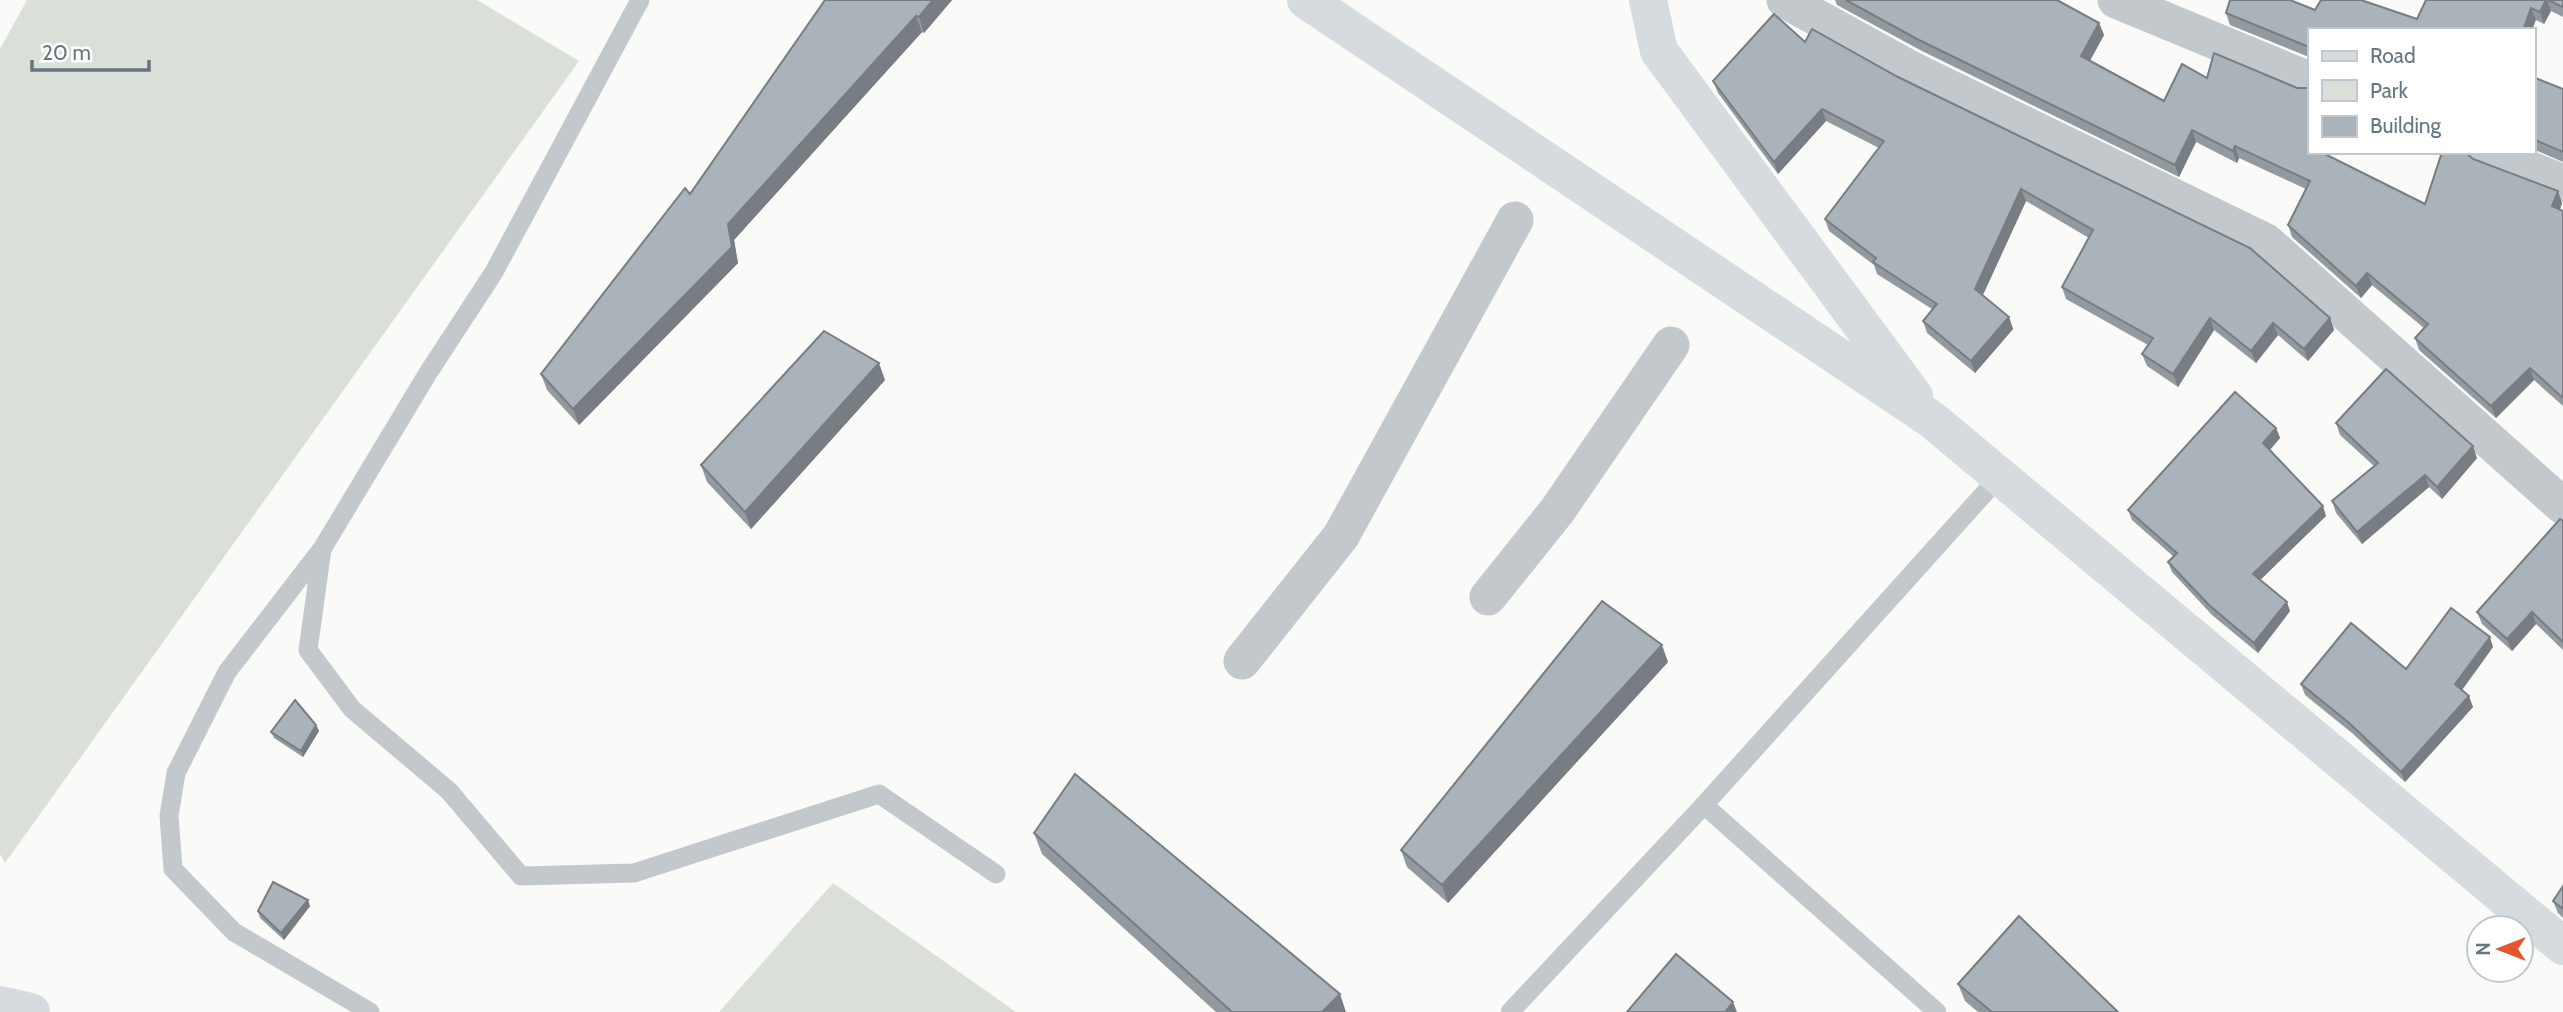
<svg xmlns="http://www.w3.org/2000/svg" width="2563" height="1012" font-family="Cabin,sans-serif">
<rect width="100%" height="100%" fill="#fafaf8"/>
<g fill="#dadfd7">
<polygon points="27,0 477,0 579,61 5,863 0,854 0,49"/>
<polygon points="833,883 1016,1012 719,1012"/>
</g>
<g fill="none" stroke-linecap="round" stroke-linejoin="round">
<g stroke="#c3c8cc" stroke-width="19">
<polyline points="640,0 494,272 428,373 322,549 308,650 352,709 449,791 521,876 634,873 879,794 996,874"/>
<polyline points="321,550 227,672 176,773 169,816 173,869 234,932 370,1012"/>
<polyline points="1704,805 1937,1012"/>
<polyline points="1510,1012 1704,805 2000,476"/>
</g>
<g stroke="#c3c8cc" stroke-width="37">
<polyline points="1785,0 1912,70 2266,242 2563,506"/>
<polyline points="2116,0 2309,80"/>
<polyline points="2486,152 2563,183"/>
<polyline points="1488,597 1557,511 1671,345"/>
<polyline points="1242,661 1341,536 1515,220"/>
</g>
<g stroke="#d6dbdf" stroke-width="38">
<polyline points="1306,0 1931,419 2563,946"/>
<polyline points="1648,0 1659,51 1914,396"/>
</g>
<polyline stroke="#d6dbdf" stroke-width="38" points="0,1005 31,1012"/>
</g>
<g fill="#929a9f">
<polygon points="825,0 952,0 924,33 922,32 734,240 738,263 579,425 547,390 541,374 690,194"/>
<polygon points="1835,0 2060,0 2059,1 2099,23 2104,35 2090,60 2164,101 2327,155 2425,204 2442,152 2466,152 2466,153 2473,159 2562,203 2560,210 2563,211 2563,406 2534,380 2496,418 2419,350 2415,338 2424,328 2372,285 2361,298 2292,237 2288,225 2306,189 2239,158 2237,163 2196,142 2179,177 1922,51 1837,5"/>
<polygon points="2321,0 2363,0 2417,19 2426,0 2563,0 2563,17 2551,11 2544,24 2536,20 2309,30 2309,57 2230,25 2226,13 2315,10"/>
<polygon points="1805,42 2330,318 2334,330 2308,361 2278,335 2256,363 2214,330 2178,387 2147,366 2142,354 2148,345 2066,299 2062,287 2089,238 2026,201 1983,295 2009,317 2013,329 1975,373 1927,333 1923,321 1932,309 1877,274 1874,265 1829,231 1825,219 1879,148 1826,121 1778,174 1718,93 1713,81"/>
<polygon points="2533,77 2563,89 2563,162 2533,149"/>
<polygon points="885,380 751,529 707,482 701,465"/>
<polygon points="2336,423 2477,458 2442,499 2429,487 2362,544 2336,513 2332,501 2374,466 2340,435"/>
<polygon points="2276,428 2280,438 2270,450 2326,516 2260,580 2290,611 2258,653 2212,615 2172,572 2168,562 2174,557 2132,520 2128,510"/>
<polygon points="2563,521 2563,650 2536,624 2512,651 2482,624 2477,612"/>
<polygon points="2493,647 2462,690 2473,707 2405,782 2352,733 2305,695 2301,684 2406,669"/>
<polygon points="1668,662 1448,903 1407,867 1401,850"/>
<polygon points="316,725 319,731 303,757 274,738 271,732"/>
<polygon points="1034,833 1346,1012 1216,1012 1042,854"/>
<polygon points="2563,886 2563,918 2558,913 2553,901"/>
<polygon points="310,906 284,940 260,918 258,911"/>
<polygon points="1958,984 2118,1012 1978,1012 1965,1001"/>
</g>
<g fill="#777d82">
<polygon points="933,0 952,0 924,33 919,17"/>
<polygon points="2547,0 2551,11 2544,24 2540,12"/>
<polygon points="2531,8 2536,20 2532,30 2523,30"/>
<polygon points="916,16 922,32 734,240 738,263 579,425 573,409 728,224"/>
<polygon points="2099,23 2104,35 2086,68 2081,56"/>
<polygon points="1822,109 1826,121 1778,174 1774,162"/>
<polygon points="2192,130 2196,142 2179,177 2175,165"/>
<polygon points="2235,146 2239,158 2237,163 2233,151"/>
<polygon points="2021,189 2026,201 1980,301 1975,289"/>
<polygon points="2558,191 2562,203 2556,218 2552,206"/>
<polygon points="2367,273 2372,285 2361,298 2356,286"/>
<polygon points="2009,317 2013,329 1975,373 1971,361"/>
<polygon points="2210,318 2214,330 2178,387 2173,374"/>
<polygon points="2330,318 2334,330 2308,361 2304,349"/>
<polygon points="2273,323 2278,335 2256,363 2251,351"/>
<polygon points="879,363 885,380 751,529 745,512"/>
<polygon points="2530,368 2534,380 2496,418 2491,406"/>
<polygon points="2276,428 2280,438 2267,453 2263,443"/>
<polygon points="2473,446 2477,458 2442,499 2437,487"/>
<polygon points="2425,475 2429,487 2362,544 2357,532"/>
<polygon points="2323,506 2326,516 2256,584 2253,574"/>
<polygon points="2287,602 2290,611 2258,653 2254,643"/>
<polygon points="2532,612 2536,624 2512,651 2507,639"/>
<polygon points="2490,637 2493,647 2459,694 2455,684"/>
<polygon points="1662,645 1668,662 1448,903 1442,885"/>
<polygon points="2469,696 2473,707 2405,782 2401,772"/>
<polygon points="316,725 319,731 303,757 301,751"/>
<polygon points="308,900 310,906 284,940 281,933"/>
<polygon points="1340,994 1346,1012 1322,1012"/>
<polygon points="1733,1002 1737,1012 1725,1012"/>
</g>
<g fill="#aab3b9" stroke="#777d82" stroke-width="2">
<polygon points="825,0 933,0 919,17 916,16 728,224 732,247 573,409 541,374 685,188 690,194"/>
<polygon points="1846,0 2057,0 2099,23 2081,56 2164,101 2182,64 2207,78 2214,53 2297,88 2309,88 2309,152 2321,152 2425,204 2442,152 2465,152 2473,159 2558,191 2552,206 2563,211 2563,398 2530,368 2491,406 2415,338 2428,324 2367,273 2356,286 2288,225 2310,181 2235,146 2233,151 2192,130 2175,165 1917,39"/>
<polygon points="2230,0 2290,0 2315,10 2321,0 2361,0 2417,19 2426,0 2546,0 2540,12 2531,8 2523,30 2309,30 2309,47 2226,13"/>
<polygon points="2548,0 2563,0 2563,7"/>
<polygon points="1774,14 1805,42 1812,29 1898,77 2250,248 2330,318 2304,349 2273,323 2251,351 2210,318 2173,374 2142,354 2153,338 2062,287 2093,230 2021,189 1975,289 2009,317 1971,361 1923,321 1937,304 1873,262 1876,258 1825,219 1884,141 1822,109 1774,162 1713,81"/>
<polygon points="2533,77 2563,89 2563,152 2533,139"/>
<polygon points="824,331 879,363 745,512 701,465"/>
<polygon points="2386,369 2473,446 2437,487 2425,475 2357,532 2332,501 2378,463 2336,423"/>
<polygon points="2235,392 2276,428 2263,443 2323,506 2253,574 2287,602 2254,643 2209,605 2168,562 2177,553 2128,510"/>
<polygon points="2560,519 2563,521 2563,642 2532,612 2507,639 2477,612"/>
<polygon points="1602,601 1662,645 1442,885 1401,850"/>
<polygon points="2451,608 2490,637 2455,684 2469,696 2401,772 2348,722 2301,684 2351,623 2406,669"/>
<polygon points="295,700 316,725 301,751 271,732"/>
<polygon points="1075,774 1340,994 1322,1012 1232,1012 1034,833"/>
<polygon points="273,882 308,900 281,933 258,911"/>
<polygon points="2563,886 2563,909 2553,901"/>
<polygon points="2019,916 2118,1012 1992,1012 1958,984"/>
<polygon points="1676,954 1733,1002 1725,1012 1627,1012"/>
</g>
<rect x="2308" y="28" width="228" height="126" fill="#ffffff" stroke="#c1c8cd" stroke-width="2"/>
<rect x="2322" y="51" width="35" height="10" fill="#d6dbdf" stroke="#c1c8cd" stroke-width="2"/>
<text x="2370" y="63" font-size="21" fill="#657683">Road</text>
<rect x="2322" y="80" width="35" height="21" fill="#dadfd7" stroke="#c1c8cd" stroke-width="2"/>
<text x="2370" y="98" font-size="21" fill="#657683">Park</text>
<rect x="2322" y="116" width="35" height="21" fill="#aab3b9" stroke="#c1c8cd" stroke-width="2"/>
<text x="2370" y="133" font-size="21" fill="#657683">Building</text>
<g transform="translate(2500 949) rotate(270)"><circle r="33" fill="#ffffff" stroke="#c1c8cd" stroke-width="2"/>
<path d="M0-5L12 26L0 18L-12 26Z" fill="#e4572e"/>
<text y="-10" font-size="19" font-weight="bold" text-anchor="middle" fill="#657683">N</text>
</g>
<path d="M32 60v10h117v-10" fill="none" stroke="#657683" stroke-width="3.5"/>
<text x="42" y="60" font-size="21" fill="#657683" stroke="#ffffff" stroke-width="5" paint-order="stroke">20 m</text>
</svg>
